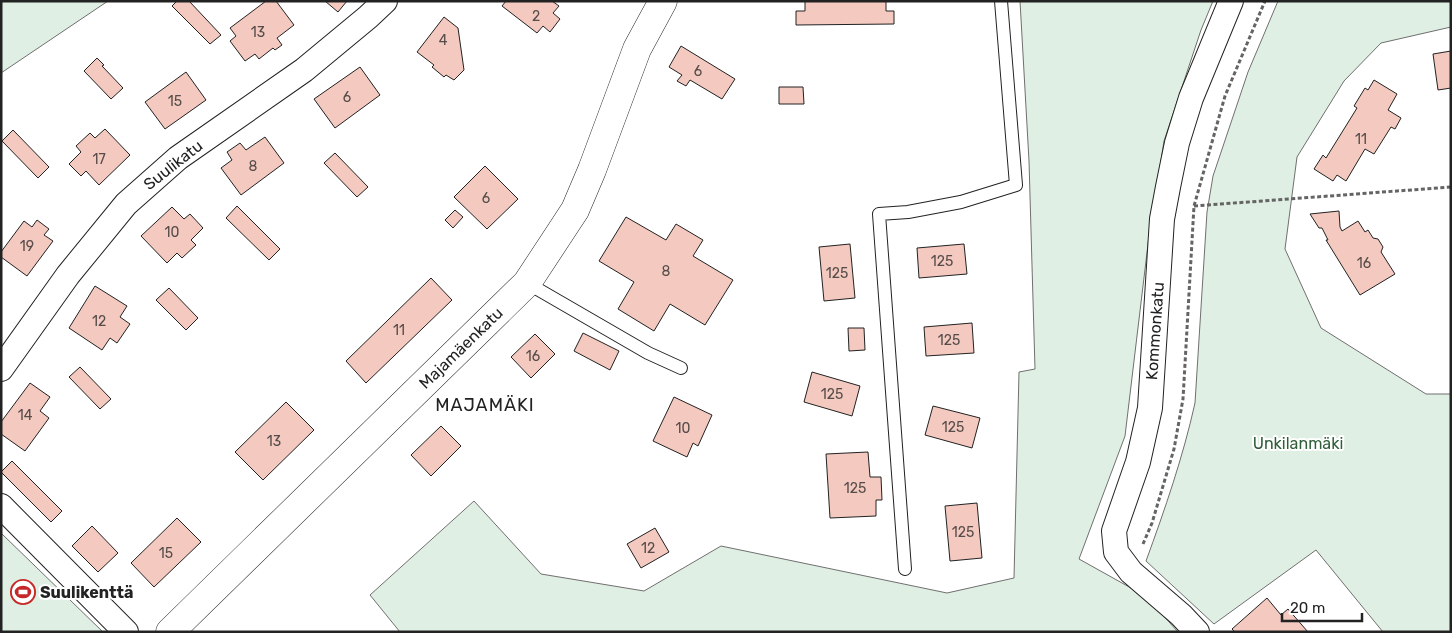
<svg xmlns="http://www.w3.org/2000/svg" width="1452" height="633" font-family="Rubik,sans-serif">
<rect width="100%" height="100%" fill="#fff"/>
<g fill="#e0efe3" stroke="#6f6f6f">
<polygon points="1,1 108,1 1,73"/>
<polygon points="1020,1 1213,1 1201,30 1164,141 1149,236 1125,436 1079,559 1131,588 1161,613 1178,632 400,632 370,595 474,501 541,574 644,591 721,546 947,593 1014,578 1019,372 1035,369 1029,161"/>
<path d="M1278,1h173v26l-70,16 -37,38 -47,76 -12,92 36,79 105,66h25v238h-68l-67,-82 -102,74 -68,-63c19,-52 37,-104 49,-158l12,-191 6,-36 35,-104z"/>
<polygon points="1,533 103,632 1,632"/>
</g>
<g fill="#f3c9c0" stroke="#222">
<polygon points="177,1 189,1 221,35 210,44 172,6"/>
<polygon points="266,1 276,1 294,25 277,38 282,45 275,50 273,48 259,59 255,54 245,61 230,41 236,36 230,28"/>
<polygon points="325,1 347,1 338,12"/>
<polygon points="506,1 552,1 559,6 553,13 560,19 550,32 543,26 537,33 502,6"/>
<polygon points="805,1 886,1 886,11 894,11 894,24 796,25 796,11 805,11"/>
<polygon points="444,17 458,28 464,70 454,80 446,75 444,77 432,67 434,65 417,52"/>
<polygon points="681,46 735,79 722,99 690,80 686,86 677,81 682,75 669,67"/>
<polygon points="1451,51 1451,88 1438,90 1433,54"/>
<polygon points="97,58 104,65 102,66 123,88 111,99 84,71"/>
<polygon points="360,67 380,95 335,128 314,99"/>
<polygon points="186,72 206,100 165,129 145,102"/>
<polygon points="1374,80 1397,94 1388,110 1401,118 1395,129 1391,127 1374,154 1365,149 1346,181 1337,175 1333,181 1314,169 1323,155 1326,158 1357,108 1354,106 1365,88 1368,90"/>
<polygon points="779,87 803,87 804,104 779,104"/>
<polygon points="105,129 130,155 99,185 86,171 81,176 69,164 81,152 76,146 90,133 95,138"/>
<polygon points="13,130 49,167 38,178 2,141"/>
<polygon points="265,137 284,163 241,195 221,168 232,160 227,152 240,143 246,150"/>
<polygon points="335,153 368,187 357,197 324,163"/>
<polygon points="485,166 518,199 487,229 454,197"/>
<polygon points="237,206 280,249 269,260 226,218"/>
<polygon points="172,207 184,219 190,214 203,228 191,240 196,245 182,258 177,253 167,263 141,236"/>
<polygon points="455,210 463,217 453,228 445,220"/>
<polygon points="1339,211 1340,227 1342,231 1358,221 1365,232 1368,230 1373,238 1378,239 1383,247 1381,252 1395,274 1360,295 1326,240 1328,240 1322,228 1319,228 1310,214"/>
<polygon points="626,217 666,240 676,224 703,240 693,256 733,280 705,325 670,304 654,331 618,309 634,282 599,261"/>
<polygon points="37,220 49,229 44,235 53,241 27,276 1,257 1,252 24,221 32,227"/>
<polygon points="850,244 855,298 824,301 819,247"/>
<polygon points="964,244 967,274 919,278 917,248"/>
<polygon points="431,278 452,300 366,383 346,361"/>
<polygon points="95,286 127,306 120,317 130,324 117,343 110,338 102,350 69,328"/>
<polygon points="169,288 198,318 186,330 156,300"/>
<polygon points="972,323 974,353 926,356 924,327"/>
<polygon points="848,328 864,328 865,350 849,351"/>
<polygon points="583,333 619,351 610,370 574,351"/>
<polygon points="535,334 555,354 531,378 511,357"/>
<polygon points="80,367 111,399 100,409 69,377"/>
<polygon points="812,372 860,386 852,416 804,402"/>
<polygon points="30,383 50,397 40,411 49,418 25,451 1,434 1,422"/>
<polygon points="674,397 712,415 698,446 693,443 687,457 653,441"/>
<polygon points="286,402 314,430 263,480 235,452"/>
<polygon points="933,406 980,418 972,448 925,435"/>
<polygon points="441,426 461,446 431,476 411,455"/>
<polygon points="868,452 870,477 881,477 882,500 876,500 876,516 830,518 826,454"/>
<polygon points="12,461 62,511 51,522 1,472"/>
<polygon points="977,503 982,558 950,561 945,506"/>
<polygon points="177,518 201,542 154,587 131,563"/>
<polygon points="92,526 118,553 98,572 72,546"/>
<polygon points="655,528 669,552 641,568 627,544"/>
<polygon points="1267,598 1281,615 1288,609 1308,632 1235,632 1232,629"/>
</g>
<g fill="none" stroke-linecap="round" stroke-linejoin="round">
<defs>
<g id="lane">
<polyline points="527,283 648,353 681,368"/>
<polyline points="905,569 879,214 908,212 961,202 1016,185 1001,1"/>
</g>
<g id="street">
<polyline points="1,369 68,275 126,204 178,158 304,70 368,17 385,1"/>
<polyline points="1,506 126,632"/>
<polyline points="1197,632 1181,615 1131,572 1116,552 1114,531 1138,462 1150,408 1162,219 1168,187 1177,143 1191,98 1231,1"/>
</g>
<polyline id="secondary" points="170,632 527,283 575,210 592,170 637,49 663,1"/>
</defs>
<use href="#lane" stroke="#222" stroke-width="14"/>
<use href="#street" stroke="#222" stroke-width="26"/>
<use href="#secondary" stroke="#222" stroke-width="29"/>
<g stroke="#646464" stroke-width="3" stroke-dasharray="4 2.5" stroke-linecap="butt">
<polyline points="1194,206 1451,187"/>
<polyline points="1143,544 1152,523 1174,449 1183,399 1194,206 1225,96 1265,1"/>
</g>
<use href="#lane" stroke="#fff" stroke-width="12"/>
<use href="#street" stroke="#fff" stroke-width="24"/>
<use href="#secondary" stroke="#fff" stroke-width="28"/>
</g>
<defs>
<symbol id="stadium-ring" viewBox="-11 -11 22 22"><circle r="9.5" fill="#fff" stroke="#c62828" stroke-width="1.5"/><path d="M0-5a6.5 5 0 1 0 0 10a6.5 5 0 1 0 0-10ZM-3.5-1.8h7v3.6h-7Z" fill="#c62828"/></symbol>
</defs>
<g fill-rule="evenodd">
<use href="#stadium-ring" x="9" y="578" width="28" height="28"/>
</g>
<g text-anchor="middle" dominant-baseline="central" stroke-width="4" stroke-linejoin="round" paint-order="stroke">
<g font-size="14" fill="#564c4a">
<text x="536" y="16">2</text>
<text x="258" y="32">13</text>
<text x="443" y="40">4</text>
<text x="698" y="71">6</text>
<text x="347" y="97">6</text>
<text x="175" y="101">15</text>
<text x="1361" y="139">11</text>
<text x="99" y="159">17</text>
<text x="253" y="166">8</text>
<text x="486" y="198">6</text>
<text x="172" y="232">10</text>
<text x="27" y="246">19</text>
<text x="942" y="261">125</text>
<text x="1364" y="263">16</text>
<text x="666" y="271">8</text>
<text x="837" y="273">125</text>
<text x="99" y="321">12</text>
<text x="399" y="330">11</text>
<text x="949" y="340">125</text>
<text x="533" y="356">16</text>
<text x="832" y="394">125</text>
<text x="25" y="415">14</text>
<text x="953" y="427">125</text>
<text x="683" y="428">10</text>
<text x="274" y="441">13</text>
<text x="855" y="488">125</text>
<text x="963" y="532">125</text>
<text x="648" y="548">12</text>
<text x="166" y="553">15</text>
</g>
<g font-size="16" fill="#222" stroke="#fff">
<text transform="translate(173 165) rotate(-38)">Suulikatu</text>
<text transform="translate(1155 331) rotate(-86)">Kommonkatu</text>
<text transform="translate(461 348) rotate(-44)">Majamäenkatu</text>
</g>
<g font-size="16" fill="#2f5e38" stroke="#fff">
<text x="1298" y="443">Unkilanmäki</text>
</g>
<g font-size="16" font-weight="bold" fill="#222" stroke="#fff" text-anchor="start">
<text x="40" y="592">Suulikenttä</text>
</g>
<g font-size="18" letter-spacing="1" fill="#222" stroke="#fff">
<text x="485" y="405">MAJAMÄKI</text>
</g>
</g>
<rect width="1452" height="633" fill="none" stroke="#222222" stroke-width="5"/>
<path d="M1282 613v8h80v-8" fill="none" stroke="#222222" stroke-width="2.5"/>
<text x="1290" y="613" font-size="15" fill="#222222" stroke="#ffffff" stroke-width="4" paint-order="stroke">20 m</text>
</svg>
